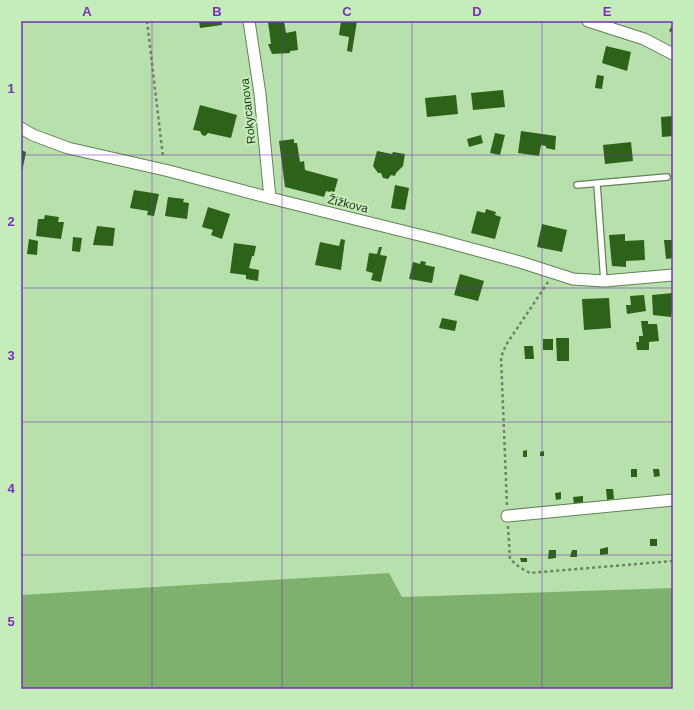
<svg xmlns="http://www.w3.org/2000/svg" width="694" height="710" font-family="Helvetica,sans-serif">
<rect width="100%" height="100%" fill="#b8e0ac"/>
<polygon fill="#7eb16e" points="389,573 402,597 673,588 673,689 21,689 21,595"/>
<g fill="#2d6219">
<polygon points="199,21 222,21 222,25 200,28"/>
<polygon points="284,21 286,33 296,31 298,50 290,51 290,53 272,54 268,44 271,44 268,22"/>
<polygon points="341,21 357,21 352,52 347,51 349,37 339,35"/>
<polygon points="673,24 673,33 669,31"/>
<polygon points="606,46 631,52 627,71 602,63"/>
<polygon points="597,75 604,76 602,89 595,88"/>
<polygon points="503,90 505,107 473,110 471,93"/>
<polygon points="456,95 458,114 427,117 425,98"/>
<polygon points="200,105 237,115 231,138 208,133 205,136 202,135 200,131 193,130"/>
<polygon points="673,116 673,136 662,137 661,117"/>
<polygon points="521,131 556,136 555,150 546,148 546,146 541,145 539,156 518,153"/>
<polygon points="495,133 505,135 500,155 490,153"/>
<polygon points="481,135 483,143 469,147 467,139"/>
<polygon points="294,139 294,143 297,143 300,162 304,161 305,170 338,179 334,193 326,191 324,197 285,187 279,141"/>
<polygon points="631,142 633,161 605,164 603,145"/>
<polygon points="21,150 26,152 22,172 21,172"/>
<polygon points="377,151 392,154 393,152 405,154 403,166 396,173 395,176 391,175 388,179 383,178 381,173 378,173 373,166"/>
<polygon points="395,185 409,188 405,210 391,208"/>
<polygon points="134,190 159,194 154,216 147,215 148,211 130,208"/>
<polygon points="168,197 184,199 183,202 189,203 187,219 165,216"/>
<polygon points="208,207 230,214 222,239 211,235 213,230 202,227"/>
<polygon points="486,209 496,212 495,215 501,217 495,239 471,233 477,211 485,213"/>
<polygon points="45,215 59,217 58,222 64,222 61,239 36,236 38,219 44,219"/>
<polygon points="542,224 567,230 562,252 537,247"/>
<polygon points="97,226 115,228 113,246 93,245"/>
<polygon points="625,234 625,241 644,240 645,260 626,261 626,267 612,266 609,235"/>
<polygon points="73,237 82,238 80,252 72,251"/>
<polygon points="29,239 38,241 37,255 27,254"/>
<polygon points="341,239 345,240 341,270 315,265 320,242 339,246"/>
<polygon points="664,240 673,240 673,258 666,259"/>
<polygon points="234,243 256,246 254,256 252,256 249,268 259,270 258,281 246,279 246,275 230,273"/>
<polygon points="379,247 382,247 380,255 387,256 381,282 371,280 373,273 366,271 369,253 377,254"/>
<polygon points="421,261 426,262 425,265 435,267 432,283 409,279 413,262 420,264"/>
<polygon points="460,274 484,281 478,301 454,295"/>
<polygon points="673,293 673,314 671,314 671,317 653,315 652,295"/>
<polygon points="644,295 646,311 627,314 626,305 631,305 630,296"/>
<polygon points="609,298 611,328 584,330 582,299"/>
<polygon points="442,318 457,321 455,331 439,328"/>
<polygon points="641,321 648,321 648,324 657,324 659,341 649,342 649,350 637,350 636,342 639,342 639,336 643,336"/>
<polygon points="556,338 569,338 569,361 557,361"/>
<rect x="543" y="339" width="10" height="11"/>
<polygon points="524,346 533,346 534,359 525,359"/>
<polygon points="527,450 527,457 523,457 523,451"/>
<polygon points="544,451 544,456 540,456 540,452"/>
<rect x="631" y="469" width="6" height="8"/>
<polygon points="653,469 659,469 660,476 654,477"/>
<polygon points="606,489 613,489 614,499 607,500"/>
<polygon points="561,492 561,499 556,500 555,493"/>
<polygon points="583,496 583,503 574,504 573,497"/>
<rect x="650" y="539" width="7" height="7"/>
<polygon points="608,547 608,554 600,555 600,549"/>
<polygon points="549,550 556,550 556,558 548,559"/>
<polygon points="572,550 577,550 577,557 570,557"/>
<polygon points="520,558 527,558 527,562 521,562"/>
</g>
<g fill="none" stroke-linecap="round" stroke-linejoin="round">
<defs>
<g id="lane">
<polyline points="597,184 604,281"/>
<polyline points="577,185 667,177"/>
</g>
<g id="street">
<polyline points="249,21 260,94 270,198"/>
<polyline points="588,21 644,39 673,54"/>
<polyline points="21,128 33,135 68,148 169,171 270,198 439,240 520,262 573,279 604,281 673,275"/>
<polyline points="507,516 673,500"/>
</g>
</defs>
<use href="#lane" stroke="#608455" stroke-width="8"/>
<use href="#street" stroke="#608455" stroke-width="13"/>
<g stroke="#6a8562" stroke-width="2.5" stroke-dasharray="3 3" stroke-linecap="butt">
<polyline points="147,21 163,157"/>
<polyline points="507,505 501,357 506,345 548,282"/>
<polyline points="508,526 510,559 519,567 530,573 673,561"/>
</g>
<use href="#lane" stroke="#fff" stroke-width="5.5"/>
<use href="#street" stroke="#fff" stroke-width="11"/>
</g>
<path fill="none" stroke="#7b2cbf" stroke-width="1" stroke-opacity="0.55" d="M152,21v668M282,21v668M412,21v668M542,21v668M21,155h652M21,288h652M21,422h652M21,555h652"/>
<g text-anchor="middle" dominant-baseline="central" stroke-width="4" stroke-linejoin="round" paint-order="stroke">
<g font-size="12" fill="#273622" stroke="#c5edb9">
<text transform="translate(248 111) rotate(-96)">Rokycanova</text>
<text transform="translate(348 204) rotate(14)">Žižkova</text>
</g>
</g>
<rect width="694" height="710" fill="none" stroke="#c5edb9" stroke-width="44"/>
<rect x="22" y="22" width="650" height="666" fill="none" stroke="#7b2cbf" stroke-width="1.5"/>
<g font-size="13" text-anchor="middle" font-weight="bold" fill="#7b2cbf">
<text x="87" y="16">A</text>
<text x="217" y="16">B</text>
<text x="347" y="16">C</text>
<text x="477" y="16">D</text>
<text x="607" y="16">E</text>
<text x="11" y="93">1</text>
<text x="11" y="226">2</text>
<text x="11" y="360">3</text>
<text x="11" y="493">4</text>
<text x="11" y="626">5</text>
</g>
</svg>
